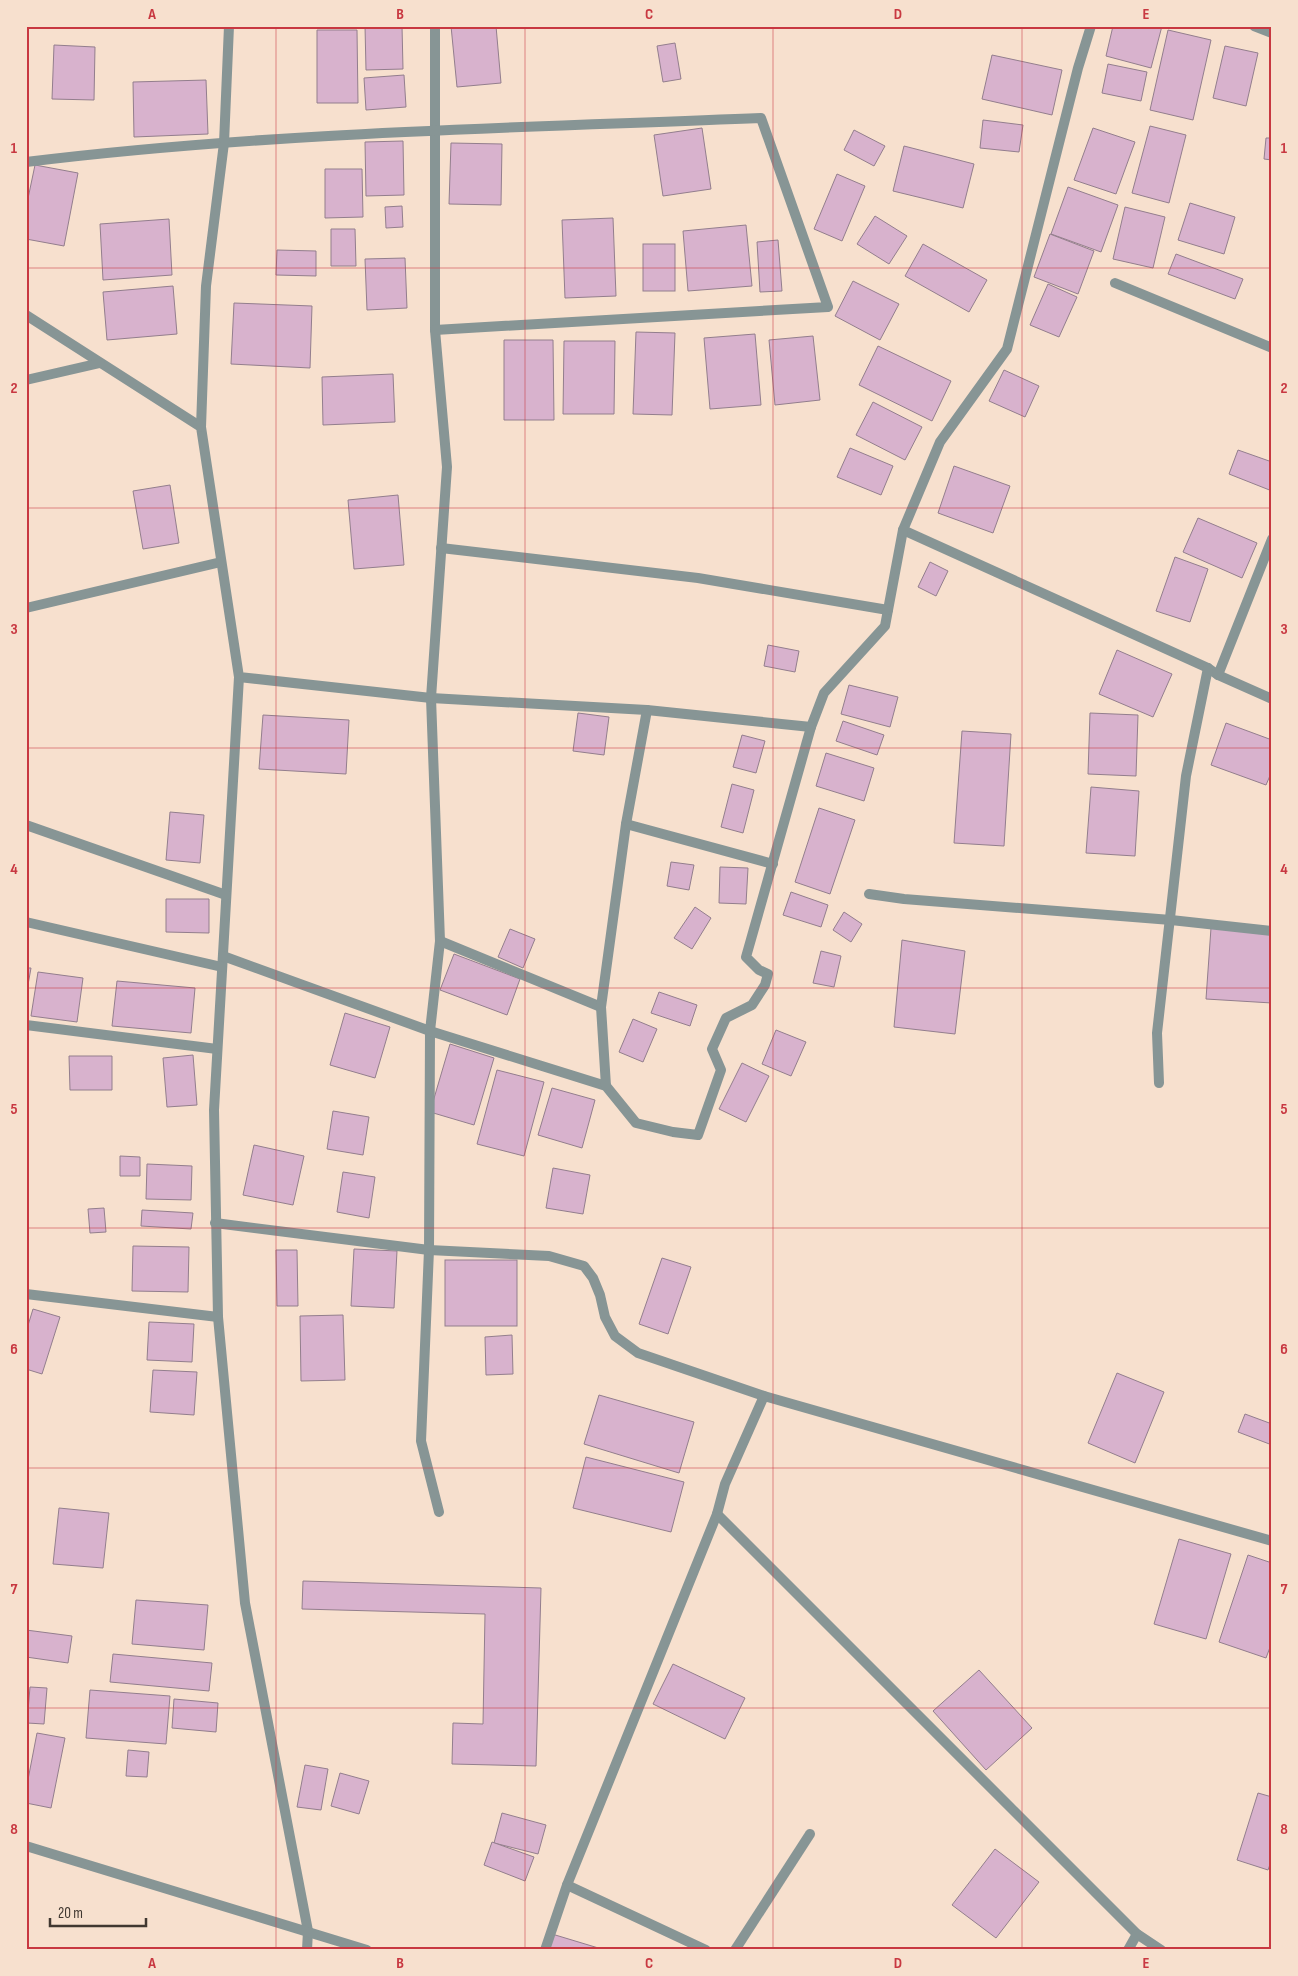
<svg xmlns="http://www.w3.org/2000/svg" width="1298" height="1976" font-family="'Sofia Sans Condensed',sans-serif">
<rect width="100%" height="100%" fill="#f7e0ce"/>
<g fill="#d8b2cd" stroke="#937e8d">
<polygon points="365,26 402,26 403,69 366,70"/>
<polygon points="451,26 496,26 501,83 457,87"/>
<polygon points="1113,26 1162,26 1151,68 1106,56"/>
<polygon points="317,30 357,30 358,103 317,103"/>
<polygon points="1168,30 1211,40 1193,120 1150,110"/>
<polygon points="675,43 681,79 663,82 657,46"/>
<polygon points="54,45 95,47 94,100 52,99"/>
<polygon points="1225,46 1258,53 1246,106 1213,98"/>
<polygon points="992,55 1062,70 1052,115 982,99"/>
<polygon points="1108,64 1147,72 1141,101 1102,93"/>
<polygon points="404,75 406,107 366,110 364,78"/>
<polygon points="206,80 208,134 134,137 133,82"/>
<polygon points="983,120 1023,125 1019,152 980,148"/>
<polygon points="1150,126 1186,135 1169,203 1132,193"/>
<polygon points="702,128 711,189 663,196 654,135"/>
<polygon points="1093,128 1135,142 1116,194 1074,180"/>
<polygon points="854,130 885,146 874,166 844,150"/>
<polygon points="1266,138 1272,138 1272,160 1264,159"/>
<polygon points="403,141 404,195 366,196 365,142"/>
<polygon points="451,143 502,144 501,205 449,204"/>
<polygon points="904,146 974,164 963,208 893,191"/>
<polygon points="35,165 78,173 64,246 26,239 26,208"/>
<polygon points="325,169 362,169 363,217 325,218"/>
<polygon points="837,174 865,186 842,241 814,229"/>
<polygon points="1068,187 1118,205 1101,252 1051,234"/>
<polygon points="1190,203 1235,217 1224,254 1178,240"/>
<polygon points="402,206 403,227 386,228 385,207"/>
<polygon points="1125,207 1165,217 1153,268 1113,259"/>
<polygon points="875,216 907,236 889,264 857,244"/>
<polygon points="613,218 616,296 565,298 562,220"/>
<polygon points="169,219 172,275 103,280 100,224"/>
<polygon points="746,225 752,286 688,291 683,231"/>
<polygon points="331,229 355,229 356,266 331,266"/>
<polygon points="1050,234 1094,251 1078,294 1034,277"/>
<polygon points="778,240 782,291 760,292 757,242"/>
<rect x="643" y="244" width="32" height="47"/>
<polygon points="923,244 987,280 969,312 905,276"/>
<polygon points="277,250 316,251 316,276 276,275"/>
<polygon points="1176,254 1243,279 1235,299 1168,274"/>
<polygon points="405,258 407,308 367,310 365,259"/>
<polygon points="853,281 899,304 880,340 835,316"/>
<polygon points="1048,284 1077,297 1059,337 1030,325"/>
<polygon points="173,286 177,334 107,340 103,292"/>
<polygon points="234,303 312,306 310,368 231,364"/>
<polygon points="636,332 675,333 672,415 633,414"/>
<polygon points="755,334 761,405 710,409 704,338"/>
<polygon points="813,336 820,400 775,405 769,340"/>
<polygon points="504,340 553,340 554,420 504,420"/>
<polygon points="564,341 615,341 614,414 563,414"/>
<polygon points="878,346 951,381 932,421 859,385"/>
<polygon points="1004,370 1039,386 1025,417 989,401"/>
<polygon points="393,374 395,422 323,425 322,377"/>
<polygon points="873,402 922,427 905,460 856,435"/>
<polygon points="850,448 893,466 881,495 837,477"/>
<polygon points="1238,450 1272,462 1272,491 1229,474"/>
<polygon points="954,466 1010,486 993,533 938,513"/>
<polygon points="170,485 179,543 143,549 133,491"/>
<polygon points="398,495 404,565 354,569 348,500"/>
<polygon points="1198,518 1257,543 1242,578 1183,552"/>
<polygon points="1175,557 1208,569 1190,622 1156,611"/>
<polygon points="930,562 948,571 936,596 918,587"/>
<polygon points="768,645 799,651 795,672 764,666"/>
<polygon points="1117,650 1172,674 1153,717 1099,694"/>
<polygon points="849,685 898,697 890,727 841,714"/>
<polygon points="578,713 609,717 604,755 573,751"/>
<polygon points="1090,713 1138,715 1136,776 1088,774"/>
<polygon points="263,715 349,720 346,774 259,769"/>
<polygon points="843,721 884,735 877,755 836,741"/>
<polygon points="1226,723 1272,740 1272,771 1266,785 1211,765"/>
<polygon points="962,731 1011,734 1004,846 954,843"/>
<polygon points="742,735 765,741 756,773 733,767"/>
<polygon points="826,753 874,768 864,801 816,786"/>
<polygon points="732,784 754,790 743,833 721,827"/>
<polygon points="1091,787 1139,791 1135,856 1086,853"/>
<polygon points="819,808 855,820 830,894 795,882"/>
<polygon points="170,812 204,815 200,863 166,860"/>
<polygon points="671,862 694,865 689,890 667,886"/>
<polygon points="720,867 748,868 746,904 719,903"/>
<polygon points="791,892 828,905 821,927 783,915"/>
<polygon points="166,899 209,899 209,933 166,932"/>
<polygon points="695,907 711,918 692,949 674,938"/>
<polygon points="844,912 862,924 851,942 833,930"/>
<polygon points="1211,928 1272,932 1272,1003 1206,999"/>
<polygon points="510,929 535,939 523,968 498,957"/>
<polygon points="902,940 965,951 955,1034 894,1027"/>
<polygon points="821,951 841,956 834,987 813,983"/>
<polygon points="454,954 520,979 507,1015 440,990"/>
<polygon points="26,968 31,968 26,996"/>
<polygon points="38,972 83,978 77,1022 31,1016"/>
<polygon points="117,981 195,988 191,1033 112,1026"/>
<polygon points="659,992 697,1005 690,1026 651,1013"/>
<polygon points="345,1013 390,1027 375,1078 330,1065"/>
<polygon points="633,1019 657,1029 643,1062 619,1052"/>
<polygon points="776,1030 806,1042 791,1076 762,1064"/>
<polygon points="450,1044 494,1058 474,1125 430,1112"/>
<polygon points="193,1055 197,1105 167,1107 163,1058"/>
<polygon points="69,1056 112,1056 112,1090 70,1090"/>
<polygon points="742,1063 769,1076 746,1122 719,1109"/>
<polygon points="497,1070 544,1082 524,1156 477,1144"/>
<polygon points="552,1088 595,1100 582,1148 538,1135"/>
<polygon points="333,1111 369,1117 363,1155 327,1149"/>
<polygon points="254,1145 304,1156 293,1205 243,1195"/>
<polygon points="120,1156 140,1157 140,1176 120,1176"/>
<polygon points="147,1164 192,1166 191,1200 146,1199"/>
<polygon points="553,1168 590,1175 583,1214 546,1208"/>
<polygon points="343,1172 375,1177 369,1218 337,1212"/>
<polygon points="104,1208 106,1232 90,1233 88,1209"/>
<polygon points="142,1210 193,1213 191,1229 141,1226"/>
<polygon points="133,1246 189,1247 188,1292 132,1291"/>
<polygon points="354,1249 397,1251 394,1308 351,1306"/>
<polygon points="276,1250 297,1250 298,1306 277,1306"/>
<polygon points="662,1258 691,1267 668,1334 639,1324"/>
<rect x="445" y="1260" width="72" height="66"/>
<polygon points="33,1309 60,1317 42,1374 26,1369 26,1332"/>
<polygon points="343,1315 345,1380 301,1381 300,1316"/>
<polygon points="149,1322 194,1324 192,1362 147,1360"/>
<polygon points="512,1335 513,1374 486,1375 485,1337"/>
<polygon points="153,1370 197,1372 194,1415 150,1412"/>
<polygon points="1117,1373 1164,1392 1135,1463 1088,1443"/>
<polygon points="599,1395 694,1422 679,1473 584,1444"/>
<polygon points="1245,1414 1272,1424 1272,1445 1238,1432"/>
<polygon points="586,1457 684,1482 671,1532 573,1508"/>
<polygon points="59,1508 109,1513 103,1568 53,1564"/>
<polygon points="1179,1539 1231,1554 1206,1639 1154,1624"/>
<polygon points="1248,1555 1272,1563 1272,1642 1266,1658 1219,1642"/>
<polygon points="303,1581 541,1588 536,1766 452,1764 453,1723 483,1724 485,1614 302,1609"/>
<polygon points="136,1600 208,1605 204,1650 132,1644"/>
<polygon points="26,1630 72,1636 68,1663 26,1657"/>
<polygon points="113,1654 212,1663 209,1691 110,1682"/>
<polygon points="673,1664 745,1698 725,1739 653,1704"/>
<polygon points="979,1670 1032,1728 986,1770 933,1711"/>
<polygon points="30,1687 47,1688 44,1724 27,1723"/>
<polygon points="90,1690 170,1696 166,1744 86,1738"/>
<polygon points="174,1699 218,1703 216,1732 172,1728"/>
<polygon points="37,1733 65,1738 51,1808 26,1803 26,1790"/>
<polygon points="128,1750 149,1752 147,1777 126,1776"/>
<polygon points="305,1765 328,1769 321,1810 297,1807"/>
<polygon points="340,1773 369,1781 359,1814 331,1806"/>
<polygon points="1258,1793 1272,1797 1272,1859 1268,1870 1237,1860"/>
<polygon points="502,1813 546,1825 538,1854 494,1843"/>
<polygon points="492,1842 534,1857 525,1881 484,1865"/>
<polygon points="995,1849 1039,1882 996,1938 952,1905"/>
<polygon points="552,1934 605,1950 547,1950"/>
</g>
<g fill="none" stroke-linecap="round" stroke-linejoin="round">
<g stroke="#879595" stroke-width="10">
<polyline points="435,26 435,330 447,467 431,698 440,941 430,1031 429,1250 421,1441 439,1512"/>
<polyline points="1091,26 1078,68 1007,349 940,442 903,530 1208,668 1218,675 1272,699"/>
<polyline points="1254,26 1272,33"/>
<path d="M26,162c244,-30 490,-34 735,-44l67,189 -393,23"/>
<polyline points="1115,283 1272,348"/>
<polyline points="26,315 201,427 239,677 431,698 647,710 811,727 824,693 885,626 903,530"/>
<polyline points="26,380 100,363"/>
<polyline points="201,427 206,286 224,143 229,26"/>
<polyline points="441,548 698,578 888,610"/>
<polyline points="26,608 221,562"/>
<polyline points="1218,675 1272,539"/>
<polyline points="239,677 214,1110 218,1317 245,1603 308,1931 307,1950"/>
<polyline points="626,824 773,864"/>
<polyline points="26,825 226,895"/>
<polyline points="869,894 904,899 1171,920 1272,931"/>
<polyline points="26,922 222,967"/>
<polyline points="440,941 601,1007"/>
<polyline points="223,956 430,1031 606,1086 636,1123 673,1132 698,1135 721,1070 712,1049 726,1018 752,1005 765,985 768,974 759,970 746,957 811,727"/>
<polyline points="26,1025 217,1049"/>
<polyline points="1159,1083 1157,1033 1186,776 1208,668"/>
<polyline points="606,1086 601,1007 626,824 647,710"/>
<polyline points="215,1223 429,1250 549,1256 584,1266 593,1278 600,1295 605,1317 615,1336 638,1353 764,1396 1272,1541"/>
<polyline points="26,1294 218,1317"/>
<polyline points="717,1514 1137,1934 1161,1950"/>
<polyline points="26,1846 367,1950"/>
<polyline points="567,1885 706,1950"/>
<polyline points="545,1950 567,1885 717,1514 725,1484 764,1396"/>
<polyline points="735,1950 810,1834"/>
<polyline points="1128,1950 1137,1934"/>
</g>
</g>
<path fill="none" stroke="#c83841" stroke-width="1" stroke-opacity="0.55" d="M276,26v1924M525,26v1924M773,26v1924M1022,26v1924M26,268h1246M26,508h1246M26,748h1246M26,988h1246M26,1228h1246M26,1468h1246M26,1708h1246"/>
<rect width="1298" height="1976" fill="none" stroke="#f7e0ce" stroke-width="55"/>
<path d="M50 1918v8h96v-8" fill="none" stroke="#413831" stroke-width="2.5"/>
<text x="58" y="1918" font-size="15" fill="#413831" stroke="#f7e0ce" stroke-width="4" paint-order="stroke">20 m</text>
<rect x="28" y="28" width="1242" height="1920" fill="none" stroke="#c83841" stroke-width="2"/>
<g font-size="16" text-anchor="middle" font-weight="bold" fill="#c83841">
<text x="152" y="19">A</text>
<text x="400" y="19">B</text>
<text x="649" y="19">C</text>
<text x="898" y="19">D</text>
<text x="1146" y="19">E</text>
<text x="14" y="153">1</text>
<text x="1284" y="153">1</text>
<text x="14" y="393">2</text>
<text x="1284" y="393">2</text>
<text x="14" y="634">3</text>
<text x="1284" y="634">3</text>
<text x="14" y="874">4</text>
<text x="1284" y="874">4</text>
<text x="14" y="1114">5</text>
<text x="1284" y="1114">5</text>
<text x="14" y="1354">6</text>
<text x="1284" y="1354">6</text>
<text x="14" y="1594">7</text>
<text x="1284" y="1594">7</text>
<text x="14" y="1834">8</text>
<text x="1284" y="1834">8</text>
<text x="152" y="1968">A</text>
<text x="400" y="1968">B</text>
<text x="649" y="1968">C</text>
<text x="898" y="1968">D</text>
<text x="1146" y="1968">E</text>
</g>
</svg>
